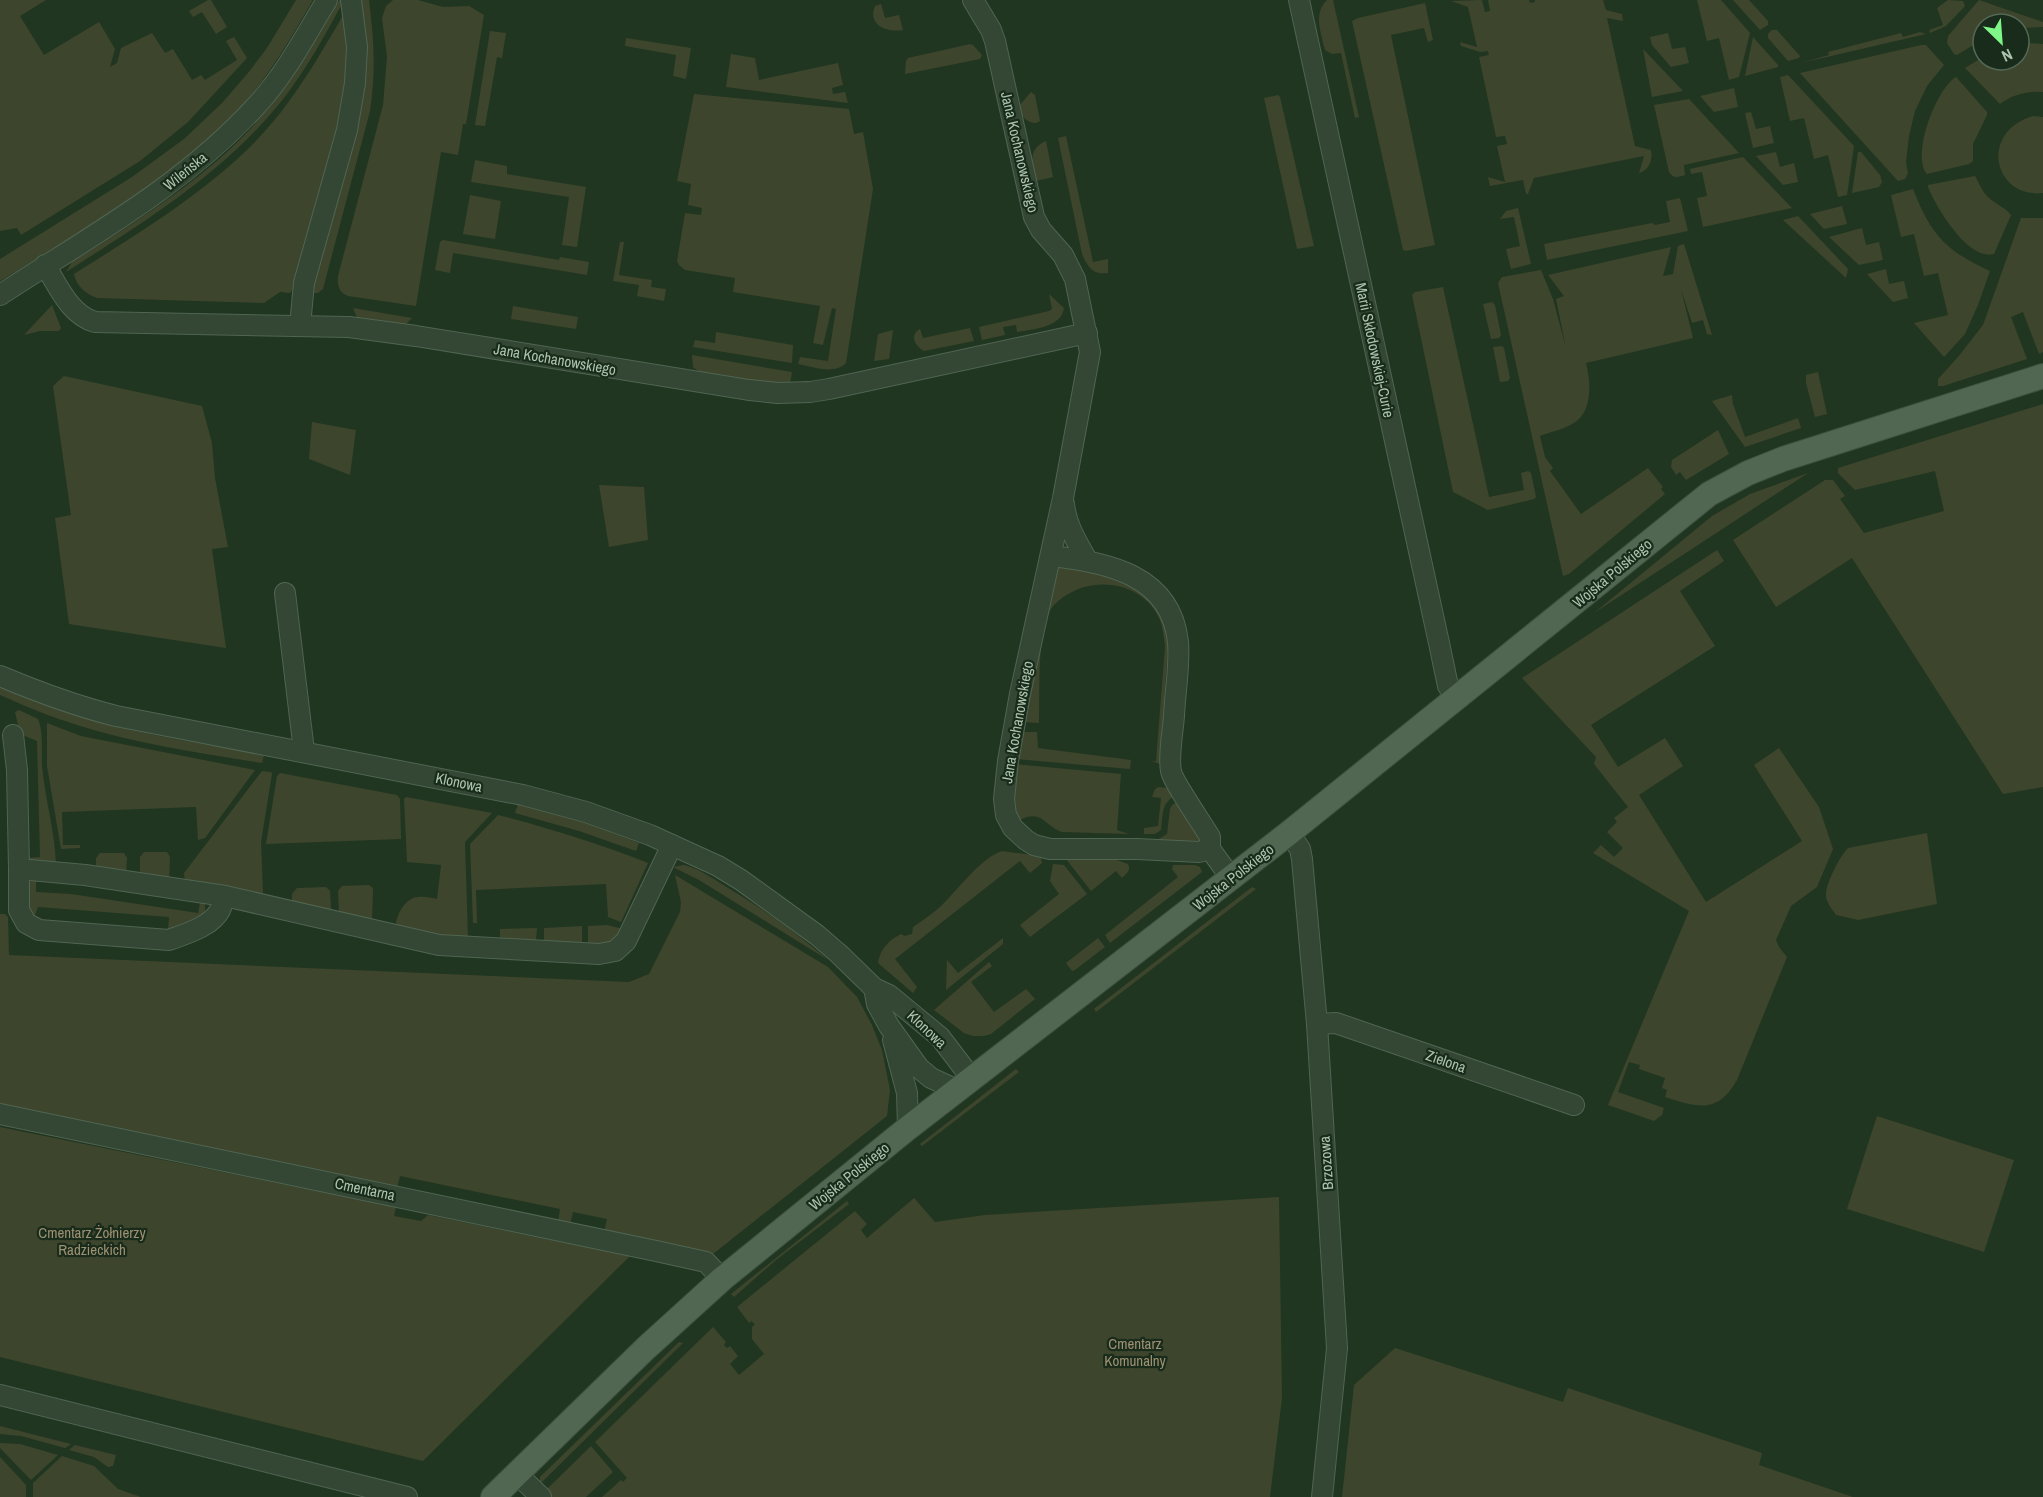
<svg xmlns="http://www.w3.org/2000/svg" width="2043" height="1497" font-family="'Archivo Narrow',sans-serif">
<rect width="100%" height="100%" fill="#203620"/>
<g fill="#3e452d">
<polygon points="0,0 46,0 20,16 44,55 99,22 115,49 110,67 117,63 121,48 152,33 165,53 173,49 192,80 201,75 205,80 237,60 226,41 234,37 247,58 188,122 140,161 21,235 17,228 0,231"/>
<polygon points="208,0 211,0 227,27 216,34 202,12 193,17 189,11"/>
<path d="M296,0h17c-25,43 -50,87 -86,122 -66,65 -149,111 -227,159v-22l132,-82 52,-38 38,-36 26,-30 19,-25z"/>
<path d="M339,0h5l-2,4c-17,31 -34,62 -55,90 -58,76 -141,127 -221,178l6,-10c63,-40 132,-82 182,-137 35,-38 60,-81 85,-125z"/>
<path d="M357,0h12c5,41 7,70 1,111l-47,178 -5,4h-9l26,-105z"/>
<path d="M393,0h25l25,7 26,-1 15,9 -18,109h-3l-5,31 -17,-3 -25,154 -68,-10c-9,-4 -11,-10 -10,-20l45,-171 4,-48 -5,-39 4,-12z"/>
<path d="M1327,0h6l26,117 -4,1 -14,-65 -9,1 -7,-4c-4,-17 -12,-37 2,-50z"/>
<path d="M1482,0l3,12 5,-1 -2,-11h41l1,3 5,-1v-2h68l3,10 16,4 1,7 -16,-3 28,128 16,4c2,10 -2,20 -12,23l5,-17 -110,22 -6,16h-2l-3,-14 -33,6 -2,-9 17,5 -8,-36 10,-2 -2,-8 -9,1 -17,-80 10,-2 -1,-4 -8,1 -19,-6 -1,-4 17,5 -9,-40 -17,-6z"/>
<polygon points="1697,0 1721,0 1750,33 1739,77 1729,80 1719,38 1707,41"/>
<polygon points="1733,0 1749,0 1768,21 1768,25 1760,30"/>
<polygon points="1948,0 1963,1 1965,6 1946,26 1930,33 1929,30 1943,25 1937,8"/>
<polygon points="1979,0 2043,22 2043,27 2019,28 2019,24 1983,24 1983,39 1957,55 1954,54 1947,43 1948,36"/>
<polygon points="1425,3 1433,40 1428,42 1424,28 1391,35 1435,245 1406,251 1403,250 1352,21 1358,18"/>
<path d="M881,4l4,14 14,-3 4,15c-16,3 -36,-5 -28,-24z"/>
<path d="M346,10l3,78 -50,193 -9,12 -10,-1 -16,11 -167,-5c-11,-4 -21,-12 -23,-24 59,-37 128,-79 178,-129 39,-39 67,-88 94,-135z"/>
<polygon points="1772,30 1777,30 1800,56 1799,58 1788,61 1768,38 1768,34"/>
<polygon points="490,31 506,33 502,58 497,57 485,126 475,125"/>
<polygon points="1920,32 1926,34 1801,63 1829,55 1828,52 1901,33 1903,37"/>
<polygon points="1668,33 1672,49 1685,47 1689,63 1671,67 1652,45 1650,37"/>
<polygon points="1753,37 1778,65 1778,67 1745,76"/>
<polygon points="626,38 691,48 686,79 673,76 676,55 625,46"/>
<path d="M2028,43l15,1v48c-16,-1 -30,2 -43,12l-35,-36 18,-11v3h36v-16z"/>
<polygon points="970,44 973,45 982,55 980,59 905,74 906,61 908,58"/>
<polygon points="1921,45 1926,45 1944,65 1927,86 1915,111 1909,136 1906,162 1908,173 1905,179 1898,181 1800,73"/>
<polygon points="1643,49 1683,91 1652,97"/>
<polygon points="731,54 755,58 759,80 838,63 843,85 832,88 833,94 845,92 848,103 726,87"/>
<polygon points="1788,75 1854,146 1847,195 1838,197 1828,155 1814,159 1804,118 1790,121 1780,77"/>
<path d="M1956,77l31,35v3l-14,29v17l-4,3 -42,10c-16,-19 9,-85 29,-97z"/>
<polygon points="1734,88 1738,107 1714,112 1700,96"/>
<path d="M1031,92l4,3 5,26 -4,2c-10,0 -16,-8 -17,-17z"/>
<path d="M694,94l155,15 5,25 9,-2 10,57 -27,174c-12,12 -33,4 -48,1l2,-7 28,4 8,-52 -4,-1 -9,37 -10,-2 7,-37 -87,-14 2,-14 -50,-8 -6,-5 -2,-4 8,-48 16,2 1,-7 -14,-3 3,-21 -14,-3z"/>
<polygon points="1278,95 1280,97 1314,246 1297,249 1264,98"/>
<path d="M1689,99l50,54 -55,12 1,10c-7,2 -12,4 -16,-3l-15,-67z"/>
<polygon points="1751,112 1756,129 1770,126 1774,143 1753,148 1745,113"/>
<path d="M2033,116l10,1v76c-49,6 -65,-61 -10,-77z"/>
<path d="M1066,136l27,126 15,-3v14c-16,2 -20,-6 -26,-19l-24,-116z"/>
<path d="M1046,141l7,36 -17,4c-4,-16 -9,-32 10,-40z"/>
<polygon points="1776,152 1780,167 1794,163 1798,182 1783,185 1756,156"/>
<polygon points="1858,152 1861,152 1880,175 1882,182 1879,187 1852,193"/>
<polygon points="1743,157 1792,208 1703,227 1697,198 1707,196 1702,172 1691,174 1690,169"/>
<polygon points="475,160 507,166 507,174 586,187 577,247 562,245 569,197 471,182"/>
<path d="M1975,176c4,7 7,15 13,21 7,7 17,10 23,18l-17,39c-26,7 -58,-47 -66,-67v-2z"/>
<path d="M1913,189c18,46 33,62 77,82l-12,34 -13,29 -21,23 -30,-34 34,-8 -10,-42 -14,3 -10,-42 -13,3 -10,-42z"/>
<polygon points="470,195 501,201 495,239 463,234"/>
<polygon points="1680,198 1688,231 1547,260 1544,244 1652,223 1655,225 1670,222 1666,201"/>
<polygon points="1842,206 1847,224 1824,229 1810,214"/>
<polygon points="1518,208 1531,264 1511,269 1506,249 1520,246 1514,217 1500,219 1506,211"/>
<polygon points="1798,216 1848,269 1846,278 1783,220"/>
<polygon points="2021,218 2043,218 2043,352 2039,354 2023,312 2011,317 2027,359 1943,386 1938,386 1938,379 1958,357 1983,325"/>
<polygon points="1862,228 1866,245 1879,242 1883,260 1859,265 1829,237"/>
<polygon points="443,240 559,260 560,257 589,262 587,275 453,253 450,273 435,270 440,242"/>
<polygon points="620,242 624,242 619,275 652,280 651,287 666,289 664,301 637,296 639,285 613,281"/>
<path d="M1684,244l28,91 -5,-1 -4,-14 -11,3 -11,-34 12,49 -107,25c5,20 7,50 -14,61 -10,6 -22,8 -32,12l5,21 8,11 -3,3 31,43 67,-46 15,19 -2,2 4,5 -96,80 -6,2 -65,-293 4,-6 39,-7 12,29 13,49 -10,-49 8,-3 -16,-21 123,-28 -8,29 10,-2 5,-28z"/>
<polygon points="1886,269 1889,284 1904,281 1908,298 1893,302 1867,274"/>
<polygon points="1443,287 1489,497 1524,490 1521,473 1528,471 1531,473 1536,497 1534,499 1488,510 1453,492 1412,295 1415,292"/>
<path d="M1049,294l15,14c-3,20 -31,21 -47,24l-1,-7 -13,2 2,8 -23,5 -3,-13 70,-16 3,-2z"/>
<polygon points="1492,302 1495,305 1501,335 1499,338 1491,339 1483,304"/>
<polygon points="52,305 61,328 59,331 40,331 24,335"/>
<polygon points="513,306 578,317 576,329 511,319"/>
<polygon points="353,308 412,318 406,324 400,325 358,320"/>
<path d="M970,328l4,13 -50,10c-9,-5 -15,-16 -4,-22l3,9z"/>
<polygon points="893,330 889,359 874,361 878,334"/>
<polygon points="716,332 793,345 792,363 693,347 695,340 715,343"/>
<polygon points="1502,346 1504,348 1510,378 1508,381 1500,382 1493,347"/>
<path d="M692,355l100,17 -2,12c-20,-1 -85,-4 -97,-17z"/>
<polygon points="1818,372 1827,414 1815,417 1806,383 1806,375"/>
<polygon points="64,376 202,406 212,443 215,478 228,547 212,549 226,648 69,624 55,518 71,515 53,386"/>
<polygon points="1732,395 1733,404 1745,437 1798,418 1801,428 1745,447 1712,401"/>
<polygon points="2043,404 2043,787 2003,794 1852,558 1776,607 1733,540 1825,480 1833,480 1845,496 1840,499 1864,533 1944,511 1935,471 1855,490 1838,473 1838,468"/>
<polygon points="312,422 356,430 350,475 309,459"/>
<polygon points="1718,430 1729,454 1686,480 1680,472 1676,475 1671,467 1672,460"/>
<polygon points="1808,473 1594,613 1712,516 1750,494"/>
<polygon points="599,485 644,487 648,540 609,547"/>
<path d="M1717,550l7,11 -44,30 35,55 -124,79 27,42 47,-29 18,28 -44,29 67,107 96,-61 -48,-76 25,-17 40,59 14,42 -16,38 -26,19 -15,34 3,7 8,10 -50,123c-20,35 -40,27 -72,17l2,-7 -5,-2 3,-10 -26,-9 1,-4 -11,-3 -11,30 46,16 -2,7 -8,6 -46,-16 81,-194 -96,-58 8,-8 13,12 9,-9 -16,-16 10,-10 -3,-4 14,-11 -34,-43 2,-7 -74,-79z"/>
<path d="M1059,565c52,8 104,19 109,81l-8,118 -8,-3h4l9,-114c-1,-9 -2,-19 -5,-27 -13,-31 -49,-42 -79,-32 -13,5 -25,12 -32,24 -12,22 -9,84 -10,111l-16,-1 25,-146z"/>
<path d="M0,687c22,8 43,17 65,25 64,21 133,31 199,43l-2,8c-62,-10 -125,-19 -185,-38 -26,-8 -52,-19 -77,-30z"/>
<path d="M19,710l19,9c6,15 3,32 4,47 3,33 13,66 14,99l-26,-3 -4,-4 14,-1 -3,-116 -17,-7 -5,-22z"/>
<polygon points="47,723 81,736 255,770 205,838 198,840 196,807 62,812 63,845 80,845 80,848 61,849 47,766"/>
<polygon points="1021,732 1037,732 1038,748 1131,760 1130,769 1015,759"/>
<path d="M1014,764l107,10 -4,56 12,4 -67,-2c-19,-7 -20,-24 -44,-11l-6,-12z"/>
<polygon points="262,771 271,772 272,774 261,842 263,893 261,896 185,882 184,873"/>
<polygon points="280,773 397,795 400,799 401,839 266,844 277,776"/>
<path d="M1159,787l8,1 7,8c-13,8 -11,20 -13,34l-6,4h-11v-6l14,-2 3,-28 -9,-1 3,-8z"/>
<path d="M406,797l86,16 -27,29 3,97 -30,-1 -42,-12c0,-11 9,-28 22,-29 6,-1 13,1 19,2l4,-34 -34,-3 -3,-63z"/>
<polygon points="1181,799 1202,843 1157,840 1167,834 1170,809 1172,805"/>
<polygon points="518,804 580,821 639,843 636,851 579,831 515,813"/>
<path d="M498,815c51,13 101,29 150,48l-27,59 -13,-5 -2,-33 -130,6 1,33h-4l-3,-79z"/>
<path d="M1927,833l10,71 -79,16 -22,-5c-5,-7 -11,-14 -10,-23 2,-12 14,-36 22,-44z"/>
<path d="M1002,851l30,4 9,3 1,5 -12,10 -10,-12 -125,98 22,28 -4,6 -35,-30c2,-14 11,-23 23,-29l4,2 7,-2 1,-7c10,-7 21,-14 30,-23 15,-15 39,-47 59,-53z"/>
<polygon points="144,852 167,852 170,857 169,881 140,876 140,857"/>
<polygon points="100,853 124,853 127,858 126,875 96,871 96,858"/>
<path d="M1066,859l51,1 11,4c3,7 -1,9 -6,14l-6,-7 -25,20z"/>
<polygon points="1053,864 1064,865 1087,894 1030,937 1020,925 1059,894 1050,881"/>
<path d="M684,865c14,3 28,13 41,21 37,22 71,46 103,74l-129,-80 -26,-13z"/>
<polygon points="1173,865 1195,865 1200,867 1202,872 1110,943 1105,935 1178,877 1172,869"/>
<polygon points="675,875 828,967 857,997 872,1025 882,1050 890,1090 887,1116 713,1254 604,1232 607,1219 573,1212 570,1225 558,1222 560,1209 400,1176 397,1188 0,1104 0,914 5,914 8,917 9,955 629,982 649,974 680,912 681,902"/>
<polygon points="36,878 36,892 71,894 198,913 201,899 205,902 205,914 184,926 168,930 169,917 38,907 34,918 28,910 28,883"/>
<polygon points="369,885 373,888 372,920 339,913 338,891 342,886"/>
<polygon points="326,887 330,891 331,909 328,912 295,904 292,901 292,894 297,888"/>
<polygon points="1252,887 1256,889 1096,1012 1094,1009"/>
<polygon points="607,925 623,929 610,944 588,948 588,926"/>
<polygon points="582,926 582,944 547,945 544,940 544,928"/>
<polygon points="537,928 536,940 533,944 503,941 500,939 500,929"/>
<polygon points="1003,938 1003,944 946,990 947,960 958,973"/>
<polygon points="1098,938 1105,947 1075,970 1072,971 1066,963"/>
<polygon points="989,962 992,966 971,982 994,1012 1026,989 1035,999 991,1034 984,1036 973,1036 964,1033 934,1010"/>
<polygon points="1016,1069 1019,1072 922,1146 920,1144"/>
<polygon points="1877,1116 2014,1160 1984,1252 1847,1209"/>
<polygon points="0,1127 396,1207 394,1216 421,1221 428,1215 630,1256 423,1461 0,1357"/>
<polygon points="1279,1197 1282,1398 1270,1497 602,1497 621,1480 623,1482 627,1478 595,1442 713,1327 726,1342 724,1345 727,1348 730,1346 738,1356 730,1364 739,1375 764,1354 752,1339 752,1327 755,1324 751,1321 749,1323 737,1307 855,1211 867,1224 861,1230 867,1238 914,1198 935,1222 985,1215"/>
<polygon points="847,1201 849,1204 776,1260 734,1297 731,1294"/>
<polygon points="679,1342 683,1343 540,1484 540,1477"/>
<polygon points="1395,1348 1563,1402 1568,1388 1762,1453 1759,1465 1853,1497 1342,1497 1354,1385"/>
<polygon points="0,1426 71,1444 65,1448 21,1436 0,1434"/>
<polygon points="0,1443 20,1444 58,1455 31,1480 0,1448"/>
<polygon points="75,1445 116,1455 113,1466 108,1467 94,1457 69,1450"/>
<polygon points="591,1446 613,1472 586,1497 551,1497 545,1491"/>
<polygon points="62,1456 94,1466 118,1489 141,1497 33,1497 33,1483"/>
<polygon points="0,1457 26,1485 26,1497 0,1497"/>
</g>
<g fill="none" stroke-linecap="round" stroke-linejoin="round">
<defs>
<g id="minor">
<polyline points="973,0 991,30 995,41 1034,217 1041,230 1063,255 1075,279 1090,352 1063,498 1020,694 1008,761 1004,799 1006,815 1013,828 1026,840 1034,845 1050,849 1137,849 1199,852 1210,849"/>
<polyline points="1299,0 1439,643 1448,686 1456,698"/>
<path d="M45,265c13,21 25,50 50,57l254,5 67,9 333,54 29,3 32,-1 19,-3 258,-56"/>
<path d="M0,295c89,-58 183,-109 256,-189 29,-31 49,-70 71,-106"/>
<polyline points="300,326 304,283 347,130 355,83 357,47 351,0"/>
<path d="M1064,504c2,21 13,38 23,56"/>
<path d="M1051,556c56,6 120,19 127,86 2,24 -3,50 -4,74 -1,14 -6,41 -3,55 1,9 32,54 39,66v12l21,29"/>
<polyline points="285,593 304,751"/>
<path d="M0,676c38,16 76,30 116,40l407,79 63,17 64,23 68,31 23,14 76,55 22,19 35,34 15,7 51,42 32,42"/>
<polyline points="13,735 17,770 19,869 85,875 225,896 439,945 599,954 615,951 626,941 672,845"/>
<polyline points="1289,833 1300,849 1302,859 1317,1024 1337,1348 1322,1497"/>
<path d="M19,869v41l7,13 13,7 130,10c16,-6 42,-13 51,-30 2,-4 3,-10 5,-14"/>
<polyline points="874,988 877,1004 889,1026 919,1068 931,1078 957,1090"/>
<polyline points="1317,1024 1336,1023 1574,1105"/>
<polyline points="893,1040 907,1093 908,1128"/>
<polyline points="0,1114 656,1251 706,1262 722,1279"/>
<polyline points="0,1395 407,1497"/>
<polyline points="517,1474 541,1497"/>
</g>
<polyline id="major" points="493,1497 646,1348 722,1279 908,1128 1289,833 1709,494 1748,473 1783,459 2043,376"/>
</defs>
<use href="#minor" stroke="#506552" stroke-width="22"/>
<use href="#major" stroke="#3c503d" stroke-width="26"/>
<use href="#minor" stroke="#334734" stroke-width="20"/>
<use href="#major" stroke="#516752" stroke-width="24"/>
</g>
<g text-anchor="middle" dominant-baseline="central" stroke-width="4.5" stroke-linejoin="round" paint-order="stroke">
<g font-size="15" fill="#adc4af" stroke="#192b1a">
<text transform="translate(1020 152) rotate(77)">Jana Kochanowskiego</text>
<text transform="translate(185 171) rotate(-39)">Wileńska</text>
<text transform="translate(1375 350) rotate(78)">Marii Skłodowskiej-Curie</text>
<text transform="translate(555 359) rotate(10)">Jana Kochanowskiego</text>
<text transform="translate(1612 573) rotate(-40)">Wojska Polskiego</text>
<text transform="translate(1017 722) rotate(-80)">Jana Kochanowskiego</text>
<text transform="translate(459 782) rotate(12)">Klonowa</text>
<text transform="translate(1233 877) rotate(-38)">Wojska Polskiego</text>
<text transform="translate(927 1029) rotate(43)">Klonowa</text>
<text transform="translate(1446 1061) rotate(19)">Zielona</text>
<text transform="translate(1326 1163) rotate(-94)">Brzozowa</text>
<text transform="translate(849 1176) rotate(-39)">Wojska Polskiego</text>
<text transform="translate(365 1189) rotate(12)">Cmentarna</text>
</g>
<g font-size="15" fill="#9f9174" stroke="#192b1a">
<text x="92" y="1232">Cmentarz Żołnierzy<tspan x="92" dy="17">Radzieckich</tspan></text>
<text x="1135" y="1343">Cmentarz<tspan x="1135" dy="17">Komunalny</tspan></text>
</g>
</g>
<g transform="translate(2001 42) rotate(155)"><circle r="28" fill="#192b1a" stroke="#546856" stroke-width="1.5"/>
<path d="M0-4.5L10 22L0 15L-10 22Z" fill="#7ff788"/>
<text y="-9" font-size="16" font-weight="bold" text-anchor="middle" fill="#adc4af">N</text>
</g>
</svg>
